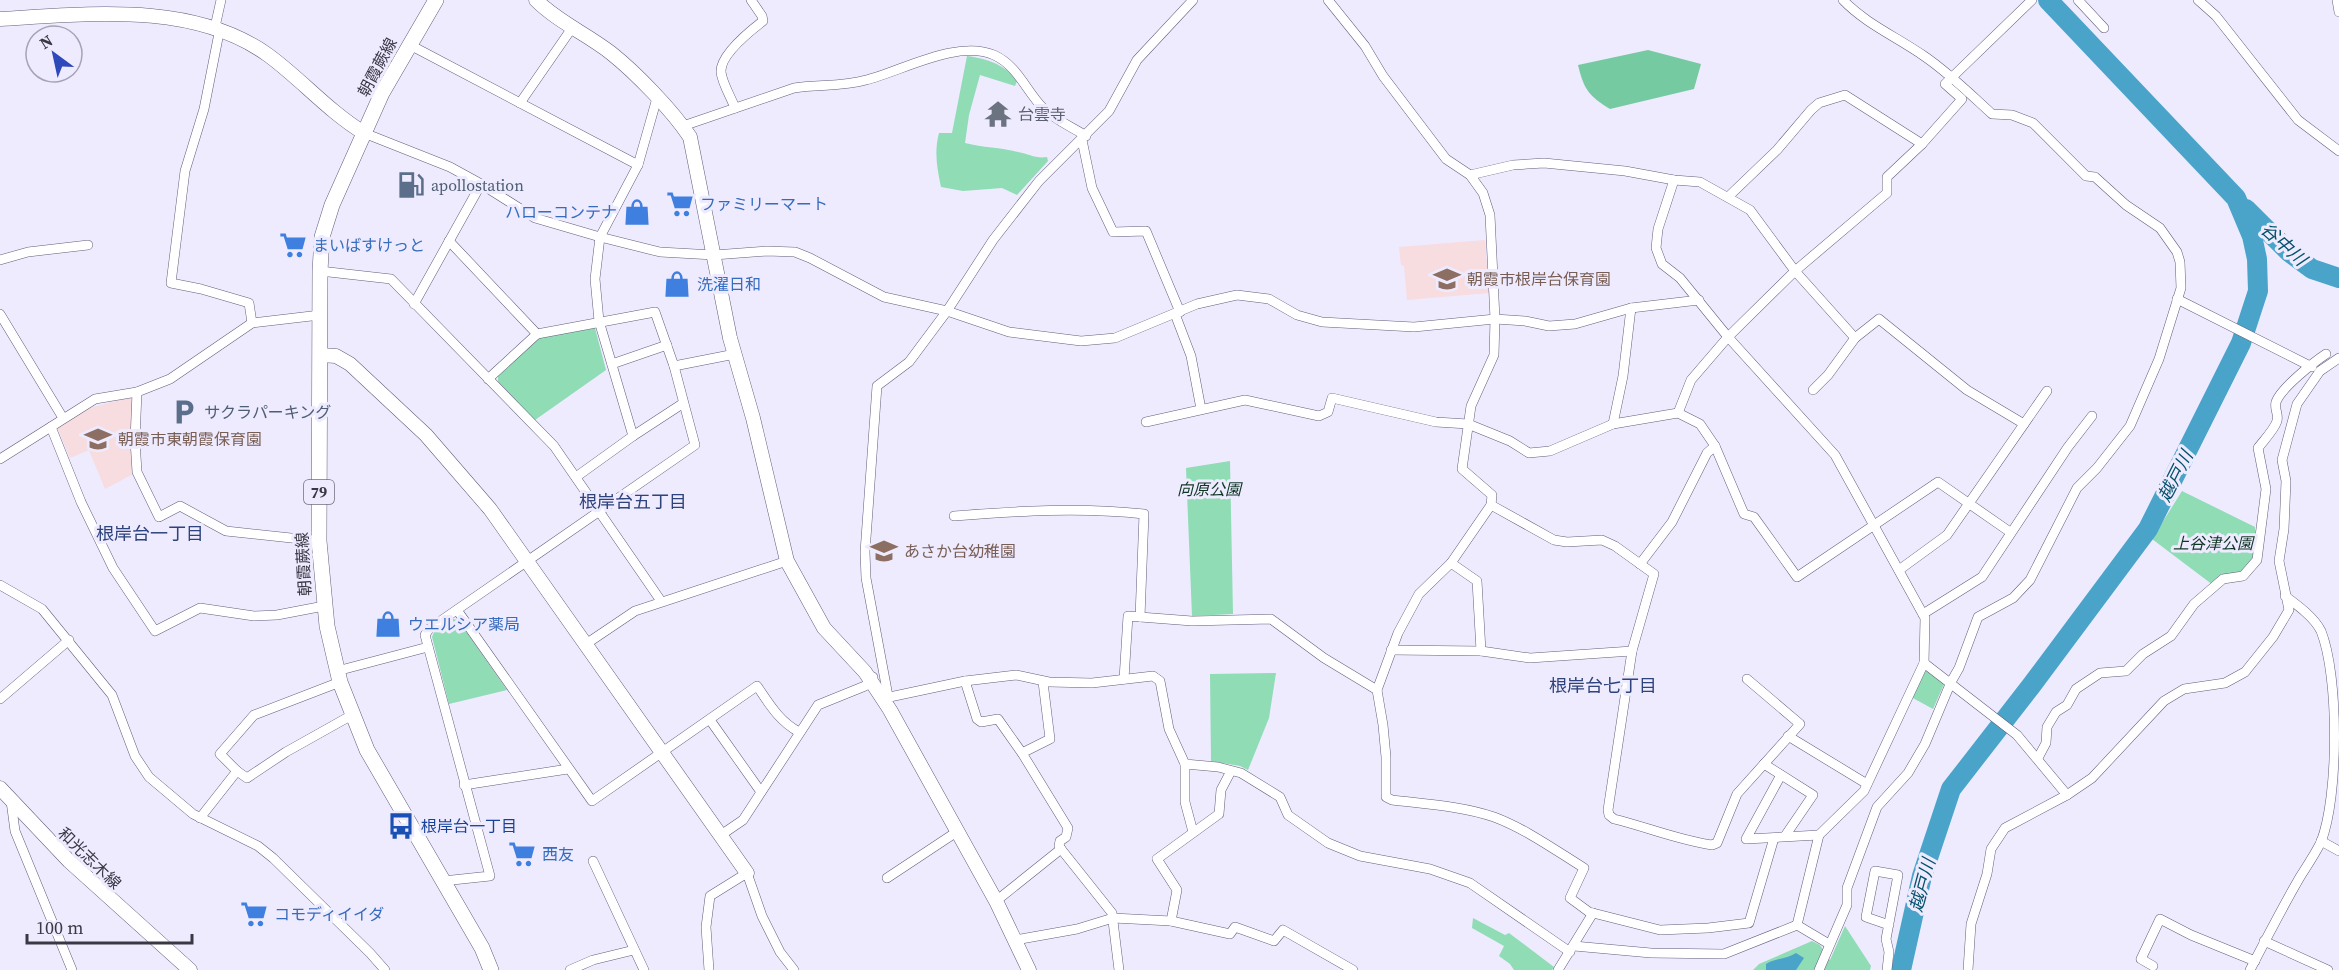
<svg xmlns="http://www.w3.org/2000/svg" width="2339" height="970" font-family="'Source Serif 4','Noto Sans JP',serif">
<rect width="100%" height="100%" fill="#eeebff"/>
<g fill="#f7dce0">
<polygon points="1485,240 1489,293 1407,300 1404,266 1401,265 1399,247"/>
<polygon points="134,396 135,473 105,489 89,450 70,458 57,427 86,409"/>
</g>
<g fill="#8fdcb5">
<path d="M967,56c21,3 37,8 50,25l-2,5 -35,-11 -11,40 -4,28c18,5 35,4 53,9 11,2 18,7 29,5l1,4 -31,34 -15,-7 -39,3 -22,-4c-4,-19 -7,-35 -2,-54h13z"/>
<polygon points="591,327 595,328 606,370 535,420 498,382 498,376 539,337"/>
<polygon points="1230,461 1233,614 1192,616 1186,468"/>
<polygon points="2182,491 2255,527 2257,554 2240,574 2213,585 2152,539"/>
<polygon points="453,619 458,620 507,690 449,704 432,637 434,632"/>
<polygon points="1925,667 1945,682 1933,709 1911,697"/>
<polygon points="1276,673 1269,718 1248,770 1240,766 1211,761 1210,674"/>
<polygon points="1473,918 1505,935 1509,933 1554,967 1552,970 1514,970 1510,964 1499,956 1504,946 1472,928"/>
<polygon points="1845,926 1871,966 1870,970 1753,970 1759,964 1812,941 1820,945 1830,960"/>
</g>
<path fill="#76caa1" d="M1648,50l53,14 -7,25 -84,20c-21,-13 -26,-19 -32,-44z"/>
<path fill="#4aa4ca" d="M1796,953l8,5 -8,12h-30v-6c10,-6 21,-5 30,-11z"/>
<g fill="none" stroke-linecap="round" stroke-linejoin="round">
<g stroke="#4aa4ca" stroke-width="20">
<polyline points="2246,209 2289,252 2312,269 2339,278"/>
<polyline points="1901,970 1922,876 1951,789 2031,686 2148,529 2241,343 2258,291 2257,259 2252,236 2236,198 2048,0"/>
</g>
<defs>
<g id="street">
<path d="M1328,0l37,46 18,30 63,83 24,16 13,18 7,22 5,104 -1,36 -23,51 -9,63 30,26 -1,10 -40,58 -32,31 -21,39 -21,57 6,35 3,32v40l6,3c33,4 70,6 102,17 32,12 61,33 90,51l-14,30 19,14 71,18 48,-2 41,-5 25,-85"/>
<polyline points="2078,0 2104,28"/>
<polyline points="2198,0 2216,16 2298,120 2339,151"/>
<polyline points="2337,0 2339,12"/>
<polyline points="215,27 221,0"/>
<polyline points="220,28 204,109 185,171 171,283 201,289 249,303 252,323"/>
<polyline points="410,45 638,165"/>
<polyline points="657,98 638,165 600,237 595,279 599,321 633,436 682,404"/>
<polyline points="520,103 572,28"/>
<path d="M735,108c-4,-11 -13,-25 -14,-36 -1,-17 29,-41 42,-51l-1,-5 -11,-16"/>
<path d="M683,126l111,-38c24,-4 48,-1 72,-8 36,-9 91,-41 128,-25 24,11 32,36 49,53 12,12 29,19 43,28"/>
<polyline points="364,133 450,167 481,184 535,218 600,237 660,252 714,255 767,251 795,252 810,258 884,297 947,311 1009,332 1081,341 1115,338 1197,304 1237,295 1269,299 1297,315 1322,322 1414,327 1495,319 1525,321 1549,326 1575,324 1631,308 1699,300"/>
<polyline points="1082,140 1092,188 1113,232 1146,231 1180,312"/>
<polyline points="1470,175 1513,165 1544,163 1625,171 1674,180 1700,182 1750,210 1795,271 1855,338"/>
<polyline points="1674,180 1658,229 1656,248 1662,264 1680,278 1728,337 1835,455 1925,618 1924,663 1864,791 1819,835 1797,925"/>
<polyline points="1728,197 1777,150 1811,110 1819,103 1845,95 1922,144"/>
<polyline points="0,260 28,252 88,245"/>
<polyline points="320,271 391,279 554,446 661,601"/>
<polyline points="2177,299 2312,367"/>
<polyline points="414,304 481,184"/>
<polyline points="0,314 63,418"/>
<polyline points="1175,314 1191,356 1201,409"/>
<polyline points="612,364 667,345"/>
<polyline points="674,366 735,354"/>
<polyline points="488,379 537,334"/>
<polyline points="1813,390 1828,375 1855,338 1879,319 1967,390 2024,424"/>
<polyline points="137,392 135,440 137,472 159,517 180,506 226,531 319,541"/>
<polyline points="1678,413 1691,380 1728,337 1795,271 1887,193 1887,177 1922,144 1962,99 1945,84 2032,0"/>
<polyline points="1146,422 1245,400 1319,416 1328,412 1332,398 1436,422 1468,424 1510,441 1529,453 1550,451 1613,424 1678,413 1700,424 1715,446 1744,514 1754,517 1797,577 1938,482 2010,532"/>
<polyline points="1613,424 1623,376 1631,308"/>
<polyline points="51,427 81,502 113,568 155,631 200,608 254,616 277,615 324,606"/>
<polyline points="0,459 95,399 137,392 170,379 252,323 320,315"/>
<polyline points="576,477 633,436"/>
<path d="M954,516c64,-5 126,-9 190,-2l-4,103 -12,-1 -4,63"/>
<polyline points="1451,563 1477,581 1481,651"/>
<polyline points="1640,564 1672,522 1707,453 1715,446"/>
<polyline points="1899,570 1947,535 2047,391"/>
<polyline points="0,585 42,609 112,695 135,756 149,777 193,814 258,846 273,858 370,953 385,970"/>
<path d="M457,610l135,191 165,-115c13,19 22,35 42,46"/>
<polyline points="1923,614 1982,577 2068,447 2092,416"/>
<polyline points="1140,617 1192,621 1271,619 1324,658 1377,690"/>
<polyline points="586,644 635,611 787,561"/>
<polyline points="1391,650 1481,651 1530,658 1632,651 1654,574 1615,546 1602,540 1567,542 1554,540 1491,505"/>
<path d="M1632,651l-24,159 1,5 5,4c33,8 64,21 98,26l5,-2 20,-49 63,-70 -53,-45"/>
<polyline points="1924,663 2017,735 2067,795"/>
<polyline points="337,671 428,647"/>
<polyline points="965,681 977,719 981,722 998,719 1022,753"/>
<polyline points="888,696 866,578 865,552 877,386 909,362 947,311 993,240 1039,181 1109,111 1137,60 1193,0"/>
<polyline points="885,698 965,681 1016,675 1049,682 1092,683 1153,676 1160,681 1169,729 1185,764 1218,767 1241,773 1280,797 1288,815 1328,843 1360,856 1430,869 1470,883 1570,952"/>
<polyline points="0,699 69,640"/>
<polyline points="710,720 761,792"/>
<polyline points="1788,736 1867,784"/>
<path d="M2038,758l8,-15 1,-16 9,-15 11,-7 9,-16 24,-16 26,-2 17,-17 28,-18 23,-32 29,-25 20,-3 14,-16 9,-71 -8,-41c6,-8 16,-18 19,-27 2,-7 -3,-12 -1,-19 5,-14 38,-40 50,-48"/>
<polyline points="1185,764 1185,802 1193,832"/>
<polyline points="1764,764 1813,795 1785,836"/>
<polyline points="237,771 247,778 286,752 352,715"/>
<polyline points="1781,775 1746,839 1819,835"/>
<polyline points="464,785 568,769"/>
<polyline points="11,801 15,831 72,970"/>
<polyline points="200,818 237,771 220,754 254,715 340,682"/>
<polyline points="721,835 743,820 818,705 865,686 873,677"/>
<polyline points="2321,841 2339,851"/>
<polyline points="1061,849 1112,913 1119,970"/>
<polyline points="593,861 644,970"/>
<polyline points="887,878 958,831"/>
<polyline points="443,881 490,876 425,635 429,629 695,445 674,366 655,312 537,334 449,241"/>
<polyline points="996,901 1061,849 1059,846 1060,841 1066,837 1068,828 1022,753 1050,739 1043,682"/>
<polyline points="1171,921 1177,890 1157,859 1219,814 1221,790 1231,771"/>
<polyline points="1015,940 1077,929 1113,918 1171,921 1230,934 1235,927 1274,941 1283,930 1353,970"/>
<polyline points="2264,941 2328,970"/>
<polyline points="1574,946 1651,953 1724,954 1797,925 1829,944"/>
<polyline points="2153,966 2141,959 2160,919 2191,935 2255,961"/>
<polyline points="570,970 593,960 634,950"/>
<polyline points="709,970 706,927 710,896 747,873 762,916 780,952 794,970"/>
<polyline points="1558,970 1593,913"/>
<path d="M1819,970l28,-65v-17l30,-81 31,-34 17,-29 26,-62 8,-14 19,-51 35,-19 17,-18 47,-92 20,-20 33,-42 29,-67 22,-71 -1,-26 -3,-10 -17,-24 -34,-23 -31,-28 -9,-1 -53,-53 -21,-8 -20,-1c-22,-20 -43,-41 -68,-58 -27,-19 -58,-32 -81,-56"/>
<polyline points="1887,970 1889,952 1886,939 1898,875 1875,871 1866,917 1889,925"/>
<polyline points="1968,970 1971,924 1987,874 1991,849 2005,828 2067,795 2092,778 2164,701 2184,689 2225,683 2245,672 2273,637 2289,610 2279,561 2284,529 2286,481 2282,460 2297,404 2320,371 2339,358"/>
<path d="M2250,970c16,-31 32,-62 50,-93 7,-11 15,-23 21,-35 18,-46 18,-166 0,-211 -7,-14 -24,-26 -36,-35"/>
</g>
<g id="secondary">
<path d="M536,0c22,22 51,34 75,53 25,20 61,57 79,84l40,201 23,80 34,143 37,67 41,44 25,38 106,191 33,69"/>
<path d="M0,19c87,-5 193,-18 268,36 33,24 60,56 96,78"/>
<polyline points="320,355 336,356 350,364 426,435 490,509 747,873"/>
<polyline points="0,788 69,861 190,970"/>
</g>
<polyline id="primary" points="436,0 382,93 332,205 322,237 320,271 319,541 327,626 340,682 367,750 482,948 491,970"/>
</defs>
<use href="#street" stroke="#635e7a" stroke-width="10"/>
<use href="#secondary" stroke="#635e7a" stroke-width="15"/>
<use href="#primary" stroke="#635e7a" stroke-width="16"/>
<use href="#street" stroke="#fff" stroke-width="9"/>
<use href="#secondary" stroke="#fff" stroke-width="14"/>
<use href="#primary" stroke="#fff" stroke-width="15"/>
</g>
<defs>
<symbol id="temple-bare" viewBox="-9 -9 18 18"><path d="M0-6L5-2H3V0L6.5 2.5H4V6H1.5V3h-3V6H-4V2.5H-6.5L-3 0V-2H-5Z" fill="#6b7280" stroke="#eeebff" stroke-width="2.5" paint-order="stroke"/></symbol>
<symbol id="fuel-bare" viewBox="-9 -9 18 18"><path d="M-5.5-6h7V0h2V4h1.3V-2.5L3-4.5l.8-.8L6-3V5H2.5V1h-1V6h-7ZM-4.2-4.7v3.2H.2V-4.7Z" fill="#5c6f8a" stroke="#eeebff" stroke-width="2.5" paint-order="stroke"/></symbol>
<symbol id="supermarket-bare" viewBox="-9 -9 18 18"><path d="M-6-5.5h2.5l.6 2H6L4.5 2H-2.5L-4.4-4H-6ZM-1.5 3.2a1.3 1.3 0 1 0 .1 0ZM3 3.2a1.3 1.3 0 1 0 .1 0Z" fill="#3f7fe0" stroke="#eeebff" stroke-width="2.5" paint-order="stroke"/></symbol>
<symbol id="shop-bare" viewBox="-9 -9 18 18"><path d="M-5-2.5h2.3a2.7 3.5 0 0 1 5.4 0H5L5.5 6h-11ZM-1.5-2.5h3a1.5 2.3 0 0 0-3 0Z" fill="#3f7fe0" stroke="#eeebff" stroke-width="2.5" paint-order="stroke"/></symbol>
<symbol id="school-bare" viewBox="-9 -9 18 18"><path d="M0-5L7-2L0 1L-7-2ZM-4 1L0 2.5L4 1V4Q0 6-4 4Z" fill="#8d6e63" stroke="#eeebff" stroke-width="2.5" paint-order="stroke"/></symbol>
<symbol id="parking-bare" viewBox="-9 -9 18 18"><path d="M-3.5-5.5H1a3.5 3.5 0 0 1 0 7H-1V5.5H-3.5ZM-1-3.4V-.6H.8a1.4 1.4 0 0 0 0-2.8Z" fill="#5c6f8a" stroke="#eeebff" stroke-width="2.5" paint-order="stroke"/></symbol>
<symbol id="bus-bare" viewBox="-9 -9 18 18"><path d="M-5-6H5V4H4V6H2V4H-2V6H-4V4H-5ZM-3.5-4V0h7V-4ZM-3.5 1.2v1.5H-2V1.2ZM2 1.2v1.5H3.5V1.2Z" fill="#1a4fb4" stroke="#eeebff" stroke-width="2.5" paint-order="stroke"/></symbol>
</defs>
<g fill-rule="evenodd">
<use href="#temple-bare" x="979" y="95" width="38" height="38"/>
<use href="#fuel-bare" x="392" y="166" width="38" height="38"/>
<use href="#supermarket-bare" x="661" y="185" width="38" height="38"/>
<use href="#shop-bare" x="618" y="193" width="38" height="38"/>
<use href="#supermarket-bare" x="274" y="226" width="38" height="38"/>
<use href="#school-bare" x="1428" y="260" width="38" height="38"/>
<use href="#shop-bare" x="658" y="265" width="38" height="38"/>
<use href="#parking-bare" x="165" y="393" width="38" height="38"/>
<use href="#school-bare" x="79" y="420" width="38" height="38"/>
<use href="#school-bare" x="865" y="532" width="38" height="38"/>
<use href="#shop-bare" x="369" y="605" width="38" height="38"/>
<use href="#bus-bare" x="382" y="807" width="38" height="38"/>
<use href="#supermarket-bare" x="503" y="835" width="38" height="38"/>
<use href="#supermarket-bare" x="235" y="895" width="38" height="38"/>
</g>
<g text-anchor="middle" dominant-baseline="central" stroke-width="6" stroke-linejoin="round" paint-order="stroke">
<rect fill="#eeebff" stroke="#706e7d" stroke-width="1.5" x="304" y="480" width="30" height="24" rx="4.5"/>
<g font-size="15" font-weight="bold" fill="#3a3845">
<text x="319" y="492">79</text>
</g>
<g font-size="16" fill="#3a3845" stroke="#eeebff">
<text transform="translate(377 67) rotate(-62)">朝霞蕨線</text>
<text transform="translate(303 564) rotate(-93)">朝霞蕨線</text>
<text transform="translate(90 858) rotate(44)">和光志木線</text>
</g>
<g font-size="16" fill="#5b616d" stroke="#eeebff" text-anchor="start">
<text x="1018" y="114">台雲寺</text>
</g>
<g font-size="16" fill="#4e5e75" stroke="#eeebff" text-anchor="start">
<text x="431" y="185">apollostation</text>
<text x="204" y="412">サクラパーキング</text>
</g>
<g font-size="16" fill="#366cbe" stroke="#eeebff" text-anchor="start">
<text x="700" y="204">ファミリーマート</text>
<text x="617" y="212" text-anchor="end">ハローコンテナ</text>
<text x="313" y="245">まいばすけっと</text>
<text x="697" y="284">洗濯日和</text>
<text x="408" y="624">ウエルシア薬局</text>
<text x="542" y="854">西友</text>
<text x="274" y="914">コモディイイダ</text>
</g>
<g font-size="16" fill="#785e54" stroke="#eeebff" text-anchor="start">
<text x="1467" y="279">朝霞市根岸台保育園</text>
<text x="118" y="439">朝霞市東朝霞保育園</text>
<text x="904" y="551">あさか台幼稚園</text>
</g>
<g font-size="16" font-style="italic" fill="#0f3524" stroke="#eeebff">
<text x="1209" y="489">向原公園</text>
<text x="2213" y="543">上谷津公園</text>
</g>
<g font-size="16" fill="#164399" stroke="#eeebff" text-anchor="start">
<text x="421" y="826">根岸台一丁目</text>
</g>
<g font-size="18" font-style="italic" fill="#04526c" stroke="#eeebff">
<text transform="translate(2284 244) rotate(42)">谷中川</text>
<text transform="translate(2175 476) rotate(-63)">越戸川</text>
<text transform="translate(1922 885) rotate(-75)">越戸川</text>
</g>
<g font-size="18" fill="#2e427b" stroke="#eeebff">
<text x="633" y="501">根岸台五丁目</text>
<text x="150" y="533">根岸台一丁目</text>
<text x="1603" y="685">根岸台七丁目</text>
</g>
</g>
<g transform="translate(54 54) rotate(327)"><circle r="28" fill="#eeebff" stroke="#a6a3b5" stroke-width="1.5"/>
<path d="M0-4.5L10 22L0 15L-10 22Z" fill="#2d49ba"/>
<text y="-9" font-size="16" font-weight="bold" text-anchor="middle" fill="#3a3845">N</text>
</g>
<path d="M27 934v9h165v-9" fill="none" stroke="#3a3845" stroke-width="3"/>
<text x="36" y="934" font-size="18" fill="#3a3845" stroke="#eeebff" stroke-width="4.5" paint-order="stroke">100 m</text>
</svg>
